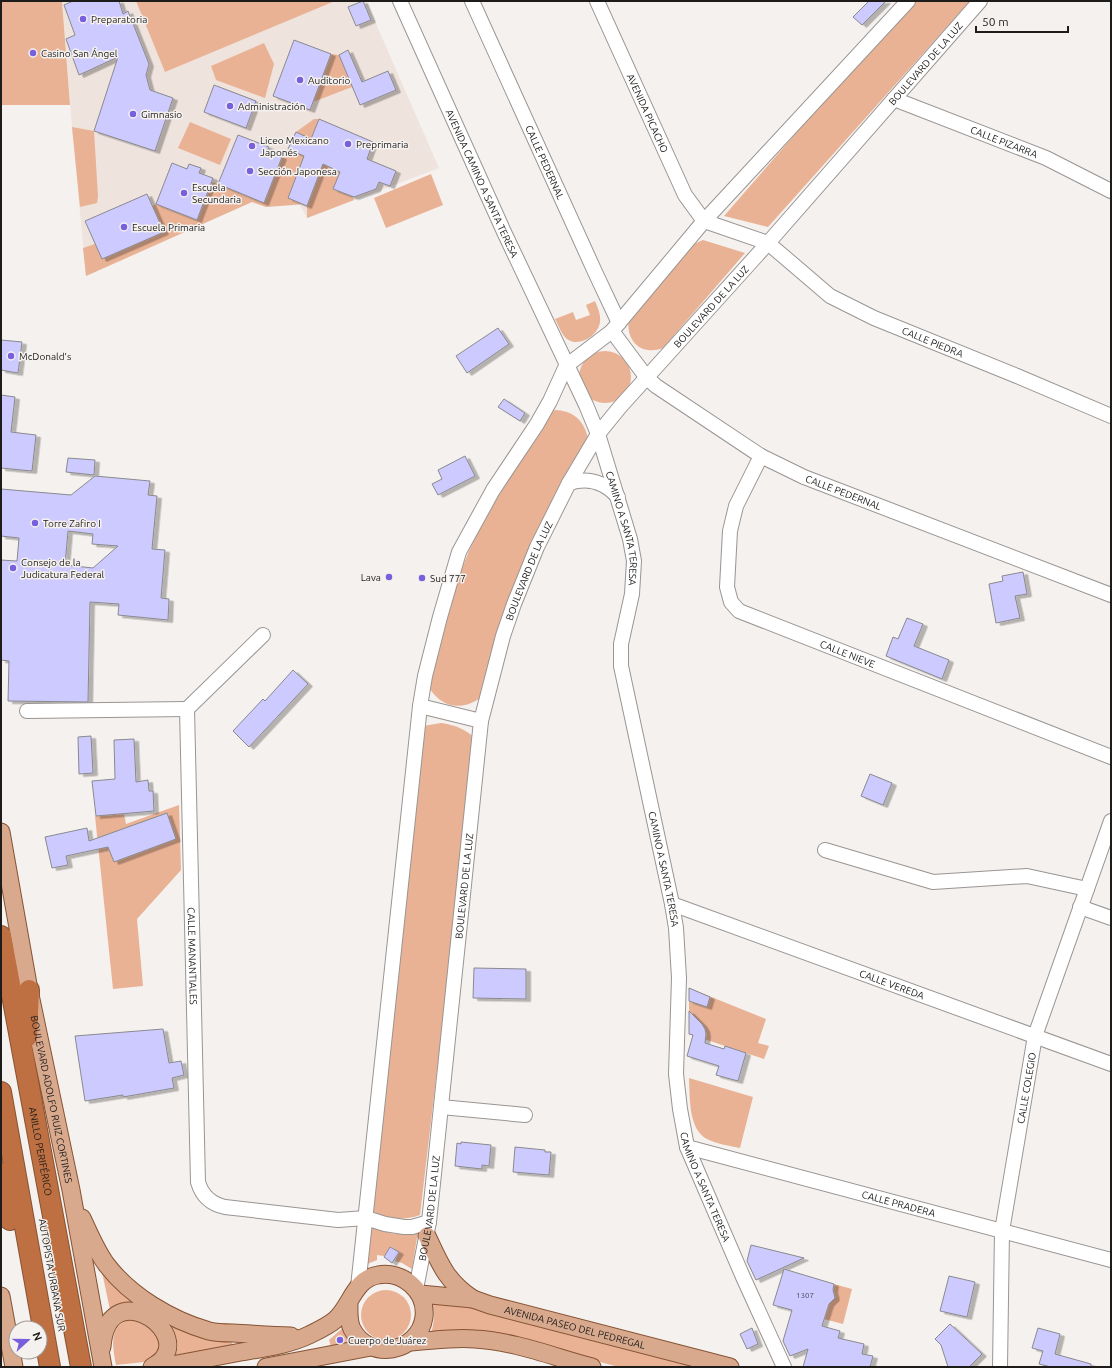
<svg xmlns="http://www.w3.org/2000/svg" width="1112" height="1368" font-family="Ubuntu,sans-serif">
<defs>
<filter id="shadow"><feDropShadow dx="4.5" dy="2.5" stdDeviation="0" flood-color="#0004"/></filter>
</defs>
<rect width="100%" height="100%" fill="#f5f1ee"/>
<polygon fill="#efe3dd" points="62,1 366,1 439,168 307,218 300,205 266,207 252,202 86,276 72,127"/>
<g fill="#eab294">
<polygon points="1,1 62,1 70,105 1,105"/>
<polygon points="136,1 335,1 165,72"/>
<polygon points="911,1 970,1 768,227 724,216"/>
<polygon points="264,43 274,64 265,98 216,80 211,66"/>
<polygon points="331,54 339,55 352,87 313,102"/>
<polygon points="314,119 319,119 305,153 311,139 296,132"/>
<polygon points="190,122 231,139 220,165 178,148"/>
<polygon points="72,127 94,131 98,196 97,203 80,207"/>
<polygon points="288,149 320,163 304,204 266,207 252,202 86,276 83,248 95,244 102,259 164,232 152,206 156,204 197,220 212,182 264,203 282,157 287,154"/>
<polygon points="323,164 340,172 333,189 352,196 354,200 307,218 307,206"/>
<polygon points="431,174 443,205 386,228 374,198"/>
<path d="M703,240l42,13 -82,95c-22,8 -38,-7 -34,-30l56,-70z"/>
<path d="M595,301c3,7 6,14 5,21 -2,15 -25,28 -36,14 -4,-5 -6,-12 -9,-17l18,-7 3,8 14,-5 -4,-10z"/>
<circle cx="605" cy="377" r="26"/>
<path d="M554,410c19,0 31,11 34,29 -15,28 -33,55 -46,83 -28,57 -48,116 -63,177 -19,12 -37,8 -49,-10 9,-47 20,-94 39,-138 23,-50 55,-95 85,-141z"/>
<path d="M441,723c14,2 24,6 35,16l-56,476c-17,6 -32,5 -48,-4l51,-485z"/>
<polygon points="179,805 181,870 137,919 143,986 113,989 95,816 124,814 126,824"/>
<polygon points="689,988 766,1019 758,1043 769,1046 764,1059 689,1034"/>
<path d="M689,1078l64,19 -13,51c-10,-2 -23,-4 -33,-9 -19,-10 -17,-42 -18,-61z"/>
<path d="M369,1224c16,10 31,13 49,7l-6,38 -10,-6 -7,-2 4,-9 -8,-5 -7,9 -7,-1v5l-12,5z"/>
<polygon points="102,1272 118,1291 135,1304 110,1310"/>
<path d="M834,1284l18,5 -9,35 -19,-5 5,-17c6,-1 7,-6 3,-10z"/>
<circle cx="386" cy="1315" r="25"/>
<path d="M432,1298l33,6 234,63h-80l-114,-30 -74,-4c4,-12 4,-23 1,-35z"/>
<path d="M128,1320l7,1 19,9 8,14 -8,17 -38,4c-3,-17 -8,-38 12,-45z"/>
<path d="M167,1323l44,15 21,4 1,5 -58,9c6,-12 1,-24 -8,-33z"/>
<polygon points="345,1326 356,1345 332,1349 329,1340"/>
</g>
<g fill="#cdcaff" stroke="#89898d" fill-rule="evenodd" filter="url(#shadow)">
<polygon points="73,1 119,1 123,14 128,11 149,64 146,75 150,90 173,98 155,151 94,131 118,57 79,75 66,39 75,35 64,5"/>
<polygon points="363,1 371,20 356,26 348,7"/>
<polygon points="869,1 886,1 862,25 853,17"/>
<polygon points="294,40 331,54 310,110 273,96"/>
<polygon points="348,50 362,82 388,71 396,90 360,105 339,55"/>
<polygon points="214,85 256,101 246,128 204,112"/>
<polygon points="319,119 373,142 367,159 396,171 390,186 379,182 376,189 354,197 333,189 340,172 323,164 307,206 288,198 304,156 288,149 296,132 311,139"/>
<polygon points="238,135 269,147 267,151 282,157 264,203 218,184"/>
<polygon points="172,163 187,169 189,164 201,168 199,173 213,178 197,220 156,204"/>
<polygon points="147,194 164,232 102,259 85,221"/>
<polygon points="498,328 509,344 467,373 456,356"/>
<polygon points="1,340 22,342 18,373 1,370"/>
<polygon points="1,395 15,397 11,432 36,435 32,471 1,468"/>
<polygon points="504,399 525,413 520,421 498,407"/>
<polygon points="465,456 475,476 438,495 432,484 442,479 438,470"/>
<polygon points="68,458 95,460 94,475 66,472"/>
<path d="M95,476l55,5 -2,14 9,1 -5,53 13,1 -4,48 8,1 -1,21 -50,-5 1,-11 -29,-2 -2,100 -80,-1 1,-40 -8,-1v-100l16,1 2,-23 -18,-2v-47l70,6zM68,531l25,3 -1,10 26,2 -25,22 -28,-3z"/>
<polygon points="1023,572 1027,594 1015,596 1020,618 996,623 989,584 1003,581 1002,576"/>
<polygon points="907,618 923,624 914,646 949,660 942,679 886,656 893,637 898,639"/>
<polygon points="293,670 308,684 249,747 233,731 263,699 265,701"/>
<polygon points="91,736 93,773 79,774 78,737"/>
<polygon points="134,739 136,782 148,780 149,791 153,791 154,811 96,816 92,781 115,779 114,740"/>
<polygon points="870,774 892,783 883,805 861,796"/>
<polygon points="167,813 176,839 114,862 108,847 66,856 68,865 52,868 45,837 87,828 89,841"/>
<polygon points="474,968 526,969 526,999 473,998"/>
<polygon points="689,988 710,997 707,1007 689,1001"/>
<polygon points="689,1011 702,1024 705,1029 706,1034 705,1043 724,1049 725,1046 746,1053 738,1081 716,1075 719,1066 687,1056 693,1035 689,1034"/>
<polygon points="163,1029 169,1063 181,1061 184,1075 172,1078 174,1088 123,1097 123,1095 85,1101 75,1036"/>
<polygon points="461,1142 491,1145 489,1166 482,1165 482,1169 455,1166 457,1143 461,1144"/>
<polygon points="515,1147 545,1150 545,1152 551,1152 549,1175 513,1172"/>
<polygon points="751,1245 804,1258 756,1280 747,1261"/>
<polygon points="390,1247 399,1252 392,1263 384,1257"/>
<polygon points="784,1269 834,1284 833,1290 835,1298 829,1304 822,1326 840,1331 838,1338 864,1344 862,1354 873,1356 870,1367 803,1367 808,1349 790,1356 783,1341 792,1310 773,1305"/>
<polygon points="949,1276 975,1282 967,1317 940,1311"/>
<polygon points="950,1324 982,1354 969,1367 948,1367 941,1345 935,1339"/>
<polygon points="752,1328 758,1344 747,1349 740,1334"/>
<polygon points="1038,1328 1060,1334 1055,1354 1091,1364 1091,1367 1051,1367 1039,1364 1043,1351 1032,1348"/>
</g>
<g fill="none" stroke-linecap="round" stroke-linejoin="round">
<defs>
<g id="minor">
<path id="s1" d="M400,1l104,231 82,173 12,29 32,105 4,22 -2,33 -11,50v22l51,238 4,24 3,50 -3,96 4,35 7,38 56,130 41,90"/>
<path id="s2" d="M472,1l123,271 24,51"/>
<path id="s3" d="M597,1l88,194 19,26 64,22 62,53 44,22 143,58 94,40"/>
<path id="s4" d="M894,99l152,59 65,33"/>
<path id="s5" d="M612,331l35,47 9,8 105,70 43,21 307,118"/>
<path id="s6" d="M761,456l-25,50 -6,25 -3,56 4,15 8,9 372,146"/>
<path d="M569,483c19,-6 36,-1 49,14"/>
<polyline points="420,706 481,721"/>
<path id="s7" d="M187,709l11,473c4,14 13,22 27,25l113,13 28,-2 19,6 19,3h8l17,-5"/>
<polyline points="187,709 263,635"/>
<polyline points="27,711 187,709"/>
<polyline points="825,850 933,882 1027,876 1087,889"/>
<path id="s8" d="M672,904l439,160"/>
<polyline points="1080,907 1111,918"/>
<polyline points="441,1107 525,1115"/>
<path id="s9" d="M687,1147l424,113"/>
<polyline points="358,1287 420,706 425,676 440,617 459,552 493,490 537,424 550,401 566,366 612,331 704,221 908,1"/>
<path id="s10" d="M416,1289l13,-67 52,-501 22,-85 11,-32 23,-57 32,-64 29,-49 22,-27 148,-164 212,-242"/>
<path id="s11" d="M1000,1367l2,-136 33,-195 76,-215"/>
</g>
<g id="major">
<path id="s12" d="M1,832l28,158 42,200 32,177"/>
<path d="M82,1218c7,15 14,32 24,46 24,32 65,56 103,67 8,2 17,2 24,2 20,1 39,3 58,3"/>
<path d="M427,1236c13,28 19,45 46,63"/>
<path id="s13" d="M420,1294l53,5 17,6 240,62"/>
<polyline points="1,1296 14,1367"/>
<path d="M410,1342c21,-1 43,-5 65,-3 39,2 79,18 117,28"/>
<path d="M102,1347c5,-70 84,-21 62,10 -3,5 -8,7 -12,10"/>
<path d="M161,1367c26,-5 53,-10 80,-15 23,-4 47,-7 68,-17 8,-4 19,-9 26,-15 16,-14 19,-41 43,-45 24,-5 49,16 46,42 -5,36 -55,45 -72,12 -4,-8 -3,-18 -3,-27"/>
<polyline points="266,1367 371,1347"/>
</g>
<g id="highway">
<path id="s14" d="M1,936l80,431"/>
<polyline points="27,1037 29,990"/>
<polyline points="1,1092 50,1367"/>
<polyline points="1,1173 10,1220"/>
</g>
</defs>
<use href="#minor" stroke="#999593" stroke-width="16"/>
<use href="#major" stroke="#865334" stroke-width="19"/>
<use href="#highway" stroke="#865334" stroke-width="22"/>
<use href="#minor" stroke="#fff" stroke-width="14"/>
<use href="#major" stroke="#d9a98e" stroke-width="17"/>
<use href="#highway" stroke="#bf7042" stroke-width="20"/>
</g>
<g fill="#7760db" stroke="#f5f1ee" stroke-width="1.5">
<circle cx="83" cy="19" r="4"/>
<circle cx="33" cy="53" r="4"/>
<circle cx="300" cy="80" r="4"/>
<circle cx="230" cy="106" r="4"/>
<circle cx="133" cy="114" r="4"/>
<circle cx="348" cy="144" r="4"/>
<circle cx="252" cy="146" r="4"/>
<circle cx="250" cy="171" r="4"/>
<circle cx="184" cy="193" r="4"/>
<circle cx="124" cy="227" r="4"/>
<circle cx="11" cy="356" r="4"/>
<circle cx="35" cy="523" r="4"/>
<circle cx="13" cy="568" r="4"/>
<circle cx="389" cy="577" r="4"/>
<circle cx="422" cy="578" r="4"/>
<circle cx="340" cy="1340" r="4"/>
</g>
<g text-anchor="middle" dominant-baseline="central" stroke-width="3" stroke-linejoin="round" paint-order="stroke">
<g font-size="8" fill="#494854">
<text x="805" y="1295">1307</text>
</g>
<g font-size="10" fill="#1d1c1b" stroke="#f5f1ee" text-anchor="start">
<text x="91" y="19">Preparatoria</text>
<text x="41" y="53">Casino San Ángel</text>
<text x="308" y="80">Auditorio</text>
<text x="238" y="106">Administración</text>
<text x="141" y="114">Gimnasio</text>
<text x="260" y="140">Liceo Mexicano<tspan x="260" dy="12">Japonés</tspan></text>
<text x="356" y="144">Preprimaria</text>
<text x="258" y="171">Sección Japonesa</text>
<text x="192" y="187">Escuela<tspan x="192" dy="12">Secundaria</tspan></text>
<text x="132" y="227">Escuela Primaria</text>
<text x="19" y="356">McDonald's</text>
<text x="43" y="523">Torre Zafiro I</text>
<text x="21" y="562">Consejo de la<tspan x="21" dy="12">Judicatura Federal</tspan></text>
<text x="381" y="577" text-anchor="end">Lava</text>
<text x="430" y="578">Sud 777</text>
<text x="348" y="1340">Cuerpo de Juárez</text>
</g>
<g font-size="10" fill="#1d1c1b" stroke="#f5f1ee">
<text stroke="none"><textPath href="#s10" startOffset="1378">BOULEVARD DE LA LUZ</textPath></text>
<text stroke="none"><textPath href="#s3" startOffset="123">AVENIDA PICACHO</textPath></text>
<text stroke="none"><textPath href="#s4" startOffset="118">CALLE PIZARRA</textPath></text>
<text stroke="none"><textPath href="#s2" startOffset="177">CALLE PEDERNAL</textPath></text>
<text stroke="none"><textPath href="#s1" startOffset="200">AVENIDA CAMINO A SANTA TERESA</textPath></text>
<text stroke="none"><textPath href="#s10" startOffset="1054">BOULEVARD DE LA LUZ</textPath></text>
<text stroke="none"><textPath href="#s3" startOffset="507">CALLE PIEDRA</textPath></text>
<text stroke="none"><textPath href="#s5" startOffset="287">CALLE PEDERNAL</textPath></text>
<text stroke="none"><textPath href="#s1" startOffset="574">CAMINO A SANTA TERESA</textPath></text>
<text stroke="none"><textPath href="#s10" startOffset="730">BOULEVARD DE LA LUZ</textPath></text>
<text stroke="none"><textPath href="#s6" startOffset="282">CALLE NIEVE</textPath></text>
<text stroke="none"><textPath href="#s1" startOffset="922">CAMINO A SANTA TERESA</textPath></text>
<text stroke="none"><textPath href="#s10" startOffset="406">BOULEVARD DE LA LUZ</textPath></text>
<text stroke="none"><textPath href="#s7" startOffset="247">CALLE MANANTIALES</textPath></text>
<text stroke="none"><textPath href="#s8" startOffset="234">CALLE VEREDA</textPath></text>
<text stroke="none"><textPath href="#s11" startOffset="281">CALLE COLEGIO</textPath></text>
<text stroke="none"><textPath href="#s12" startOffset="272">BOULEVARD ADOLFO RUIZ CORTINES</textPath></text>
<text stroke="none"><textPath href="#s14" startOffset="219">ANILLO PERIFÉRICO</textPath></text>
<text stroke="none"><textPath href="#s1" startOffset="1246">CAMINO A SANTA TERESA</textPath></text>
<text stroke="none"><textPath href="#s9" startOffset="219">CALLE PRADERA</textPath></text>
<text stroke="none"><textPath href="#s10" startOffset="82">BOULEVARD DE LA LUZ</textPath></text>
<text transform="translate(52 1275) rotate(80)">AUTOPISTA URBANA SUR</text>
<text stroke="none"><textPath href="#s13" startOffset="159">AVENIDA PASEO DEL PEDREGAL</textPath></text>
</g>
</g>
<rect width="1112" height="1368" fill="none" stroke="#1d1c1b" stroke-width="4"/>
<g transform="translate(28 1340) rotate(69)"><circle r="19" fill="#f5f1ee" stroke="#9f9c9a"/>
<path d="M0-3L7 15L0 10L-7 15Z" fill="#7760db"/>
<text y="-6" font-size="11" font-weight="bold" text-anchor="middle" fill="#1d1c1b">N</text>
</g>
<path d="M976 26v6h92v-6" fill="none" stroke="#1d1c1b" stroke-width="2"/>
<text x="982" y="26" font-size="12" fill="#1d1c1b" stroke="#f5f1ee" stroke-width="3" paint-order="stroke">50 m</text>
</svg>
